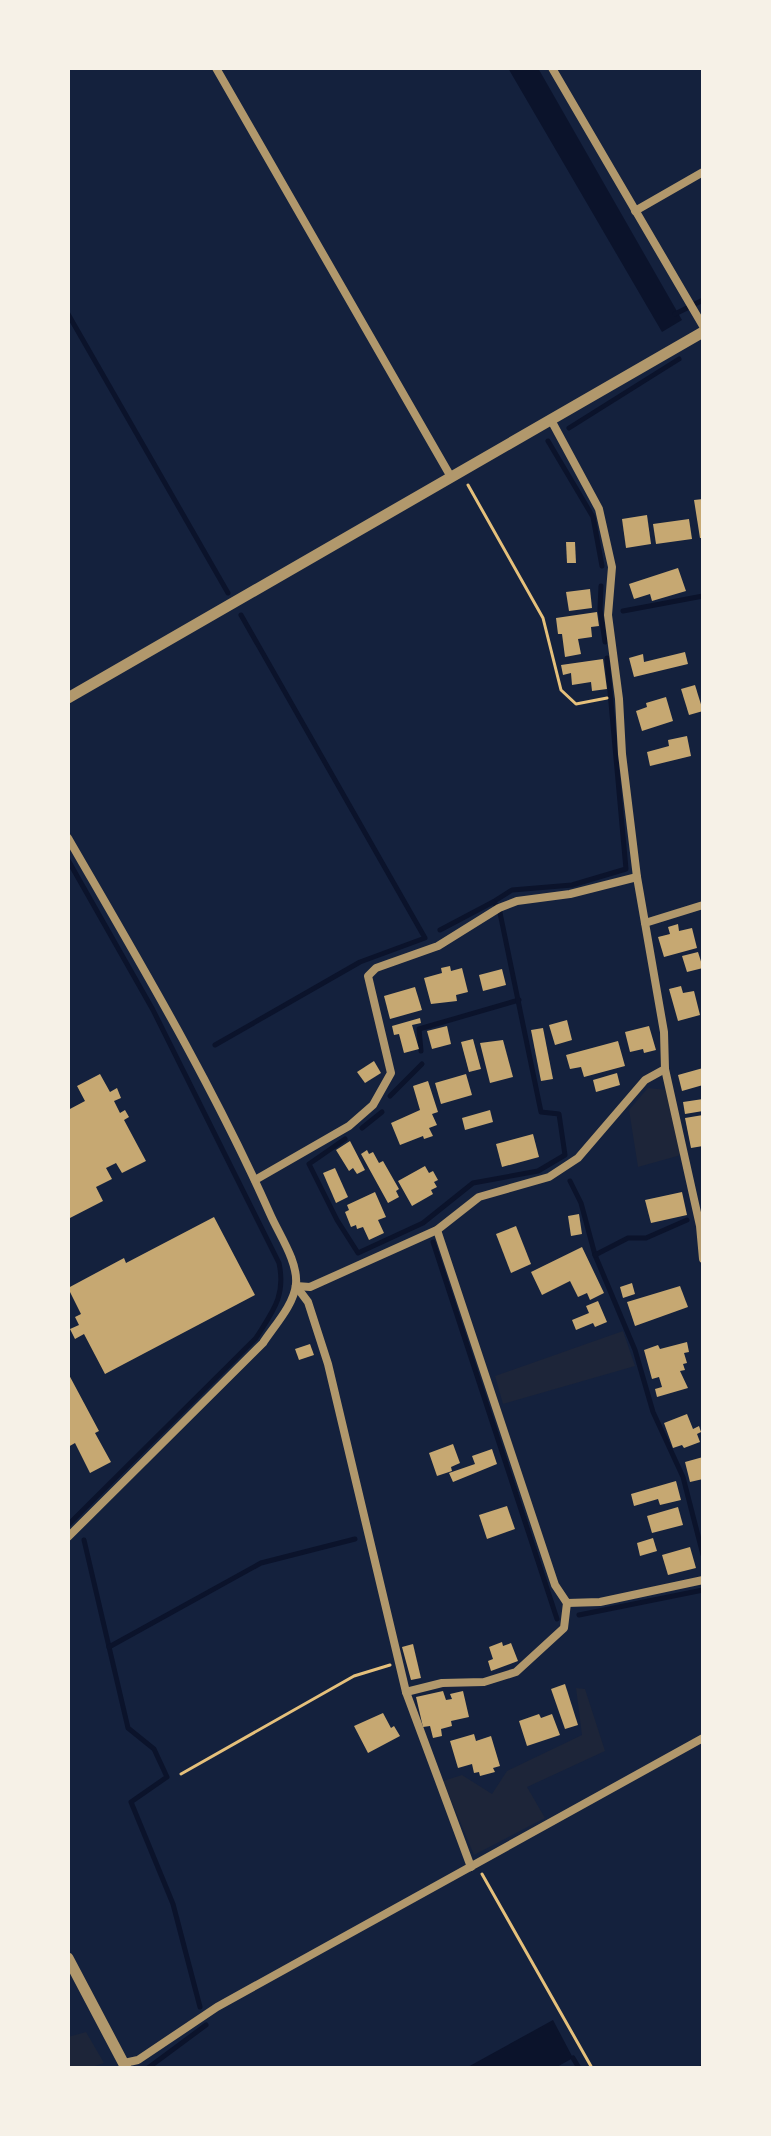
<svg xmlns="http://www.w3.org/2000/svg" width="771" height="2136" font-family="'Archivo Narrow',sans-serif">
<rect width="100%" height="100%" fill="#14213d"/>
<g fill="#1d2539">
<polygon points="648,1088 667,1090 681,1155 638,1167 629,1110"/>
<polygon points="623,1331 635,1366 503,1404 495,1376"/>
<polygon points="576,1688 585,1689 605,1751 527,1787 545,1818 474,1855 443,1781 462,1775 492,1794 507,1771 582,1735"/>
<polygon points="86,2032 104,2063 89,2068 68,2068 68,2037"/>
</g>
<g fill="#0b132b">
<polygon points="508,68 538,68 682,320 662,332"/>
<polygon points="553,2020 573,2058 555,2068 466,2068"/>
</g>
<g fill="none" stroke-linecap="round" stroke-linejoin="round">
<g stroke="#0b132b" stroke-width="5">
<polyline points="68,314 228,593"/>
<polyline points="675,314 703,300"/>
<polyline points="569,428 679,359"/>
<polyline points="548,441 593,517 602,566"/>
<polyline points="601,586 600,609 605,642"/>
<polyline points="623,611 703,596"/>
<path d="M68,860l85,150 126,253c7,33 -6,48 -23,75l-188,187"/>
<polyline points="493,902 512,890 572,885 626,869 607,658"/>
<polyline points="215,1045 360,962 425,938 241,615"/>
<polyline points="421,1051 419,1029 519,1000"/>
<polyline points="390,1096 422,1064"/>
<polyline points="362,1128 382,1112"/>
<polyline points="345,1139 309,1164 337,1220 358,1253 423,1223 473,1183 538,1171 565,1155 559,1114 541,1112 499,908 493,902 440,930"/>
<polyline points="570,1181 581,1203 595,1255 635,1350 653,1412 683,1477 703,1555"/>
<polyline points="433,1242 557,1619"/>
<polyline points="595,1255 628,1238 646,1238 687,1220"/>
<polyline points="84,1540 128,1728 154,1749 167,1777 131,1802 173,1904 200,2007"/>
<polyline points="579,1615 703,1590"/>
<polyline points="109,1647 261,1563 355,1539"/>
<polyline points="573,2058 579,2068"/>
<polyline points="148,2068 206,2025"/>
<polyline points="701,2068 703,2066"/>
</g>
</g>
<g fill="#c6a872">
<polygon points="703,499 703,538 700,538 694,500"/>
<polygon points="647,515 651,544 626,548 622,519"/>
<polygon points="689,519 692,539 656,544 653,524"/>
<polygon points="566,542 575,542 576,563 567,563"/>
<polygon points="678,568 686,591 652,601 650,594 634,599 629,584"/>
<polygon points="590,589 592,608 569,611 566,592"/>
<polygon points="597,612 599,626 591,627 592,637 578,639 581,654 565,657 562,634 558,634 556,618"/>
<polygon points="685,652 688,664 634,677 629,658 643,654 644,662"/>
<polygon points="603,659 607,689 592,691 591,682 572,685 571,673 563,675 561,665"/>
<polygon points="695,685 703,711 689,715 681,689"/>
<polygon points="666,697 673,721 642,731 636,711 647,707 646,703"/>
<polygon points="687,736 691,756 650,766 647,752 669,746 668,740"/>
<polygon points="678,924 679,931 692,928 697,948 664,957 658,937 670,934 668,927"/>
<polygon points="698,952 703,968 687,972 682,956"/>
<polygon points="450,966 451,971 462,968 468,992 456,995 457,1001 431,1004 424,978 442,973 441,968"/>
<polygon points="502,969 506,985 483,991 479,975"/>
<polygon points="681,986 683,993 694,991 700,1015 678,1021 669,989"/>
<polygon points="415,987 422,1010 390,1019 384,996"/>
<polygon points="420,1018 421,1023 412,1025 419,1049 404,1053 399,1034 394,1035 392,1026"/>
<polygon points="567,1020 572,1040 555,1045 549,1025"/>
<polygon points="447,1026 451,1044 432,1049 427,1031"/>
<polygon points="649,1026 656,1050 644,1053 643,1049 630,1052 625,1032"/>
<polygon points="543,1028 553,1079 541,1081 531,1030"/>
<polygon points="473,1039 481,1069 469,1072 461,1042"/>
<polygon points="503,1040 513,1077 490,1083 480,1043"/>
<polygon points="618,1041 625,1066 584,1077 581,1067 570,1069 566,1055"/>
<polygon points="374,1061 381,1073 365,1083 357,1072"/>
<polygon points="703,1068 703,1085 682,1091 678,1075"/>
<polygon points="617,1073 620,1085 596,1092 593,1080"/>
<polygon points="100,1074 110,1092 117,1088 121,1098 114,1101 120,1113 125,1110 129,1117 124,1120 146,1161 122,1173 116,1163 106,1168 112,1179 96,1187 103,1201 68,1219 68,1110 85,1101 77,1086"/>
<polygon points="466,1074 472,1095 441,1104 435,1083"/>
<polygon points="428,1081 438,1112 432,1114 437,1125 429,1128 433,1136 424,1139 423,1136 400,1145 391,1123 420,1110 413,1086"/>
<polygon points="703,1099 703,1111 685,1114 683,1102"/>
<polygon points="490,1110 493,1122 465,1130 462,1118"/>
<polygon points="703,1115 703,1146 691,1148 685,1118"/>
<polygon points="533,1134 539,1157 502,1167 496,1144"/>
<polygon points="350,1141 365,1170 357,1174 353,1168 349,1171 336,1150"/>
<polygon points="367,1150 369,1154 373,1152 379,1163 383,1161 399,1189 396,1191 399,1197 388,1203 361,1154"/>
<polygon points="425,1166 429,1173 433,1171 438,1180 434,1182 437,1187 431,1190 433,1194 412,1206 398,1181"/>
<polygon points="335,1168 348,1197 336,1203 323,1173"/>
<polygon points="375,1192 386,1217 378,1220 384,1233 369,1240 363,1227 357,1229 356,1225 351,1227 345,1212 349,1210 347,1205"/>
<polygon points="682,1192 687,1215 651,1223 645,1200"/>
<polygon points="579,1214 582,1234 571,1236 568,1216"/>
<polygon points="214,1217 255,1295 105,1374 84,1334 75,1339 70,1329 79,1325 75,1317 81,1314 68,1288 124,1258 126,1263"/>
<polygon points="516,1226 531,1264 511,1273 496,1234"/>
<polygon points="582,1247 604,1293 590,1300 587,1293 578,1297 570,1281 542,1295 531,1272"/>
<polygon points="632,1283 635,1294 623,1298 620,1287"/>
<polygon points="680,1286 688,1307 635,1326 627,1302"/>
<polygon points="598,1301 607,1322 595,1327 593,1323 576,1330 572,1320 589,1313 586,1306"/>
<polygon points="687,1342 689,1352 684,1353 687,1363 683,1364 685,1370 680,1371 688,1388 657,1397 655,1389 662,1387 659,1377 652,1379 644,1350 658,1345 660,1349"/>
<polygon points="310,1344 314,1355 299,1360 295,1349"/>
<polygon points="68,1373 99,1431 95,1433 111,1462 90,1473 75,1443 68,1447"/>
<polygon points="687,1414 693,1429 699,1426 701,1432 697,1434 700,1442 684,1448 682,1445 673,1448 664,1423"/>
<polygon points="453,1444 460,1463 451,1467 452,1471 437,1476 429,1453"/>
<polygon points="492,1449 497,1464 453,1482 449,1473 475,1464 472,1456"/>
<polygon points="703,1457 703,1479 690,1482 685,1462"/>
<polygon points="676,1481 681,1500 660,1505 658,1499 634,1506 631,1494"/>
<polygon points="507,1506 515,1529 487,1539 479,1515"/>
<polygon points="678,1507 683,1525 652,1533 647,1516"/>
<polygon points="653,1538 657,1551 640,1556 637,1543"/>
<polygon points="690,1547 696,1568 668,1575 662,1555"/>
<polygon points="502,1642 503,1646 511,1643 518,1661 491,1671 488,1661 493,1659 489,1647"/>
<polygon points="413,1644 421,1678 411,1680 402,1647"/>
<polygon points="565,1684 578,1725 565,1729 551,1689"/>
<polygon points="443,1691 446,1700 452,1699 450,1694 463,1691 469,1717 451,1721 452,1726 441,1729 442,1736 433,1738 430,1726 423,1727 416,1697"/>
<polygon points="383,1713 391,1728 394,1726 400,1736 368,1753 354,1726"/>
<polygon points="539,1714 541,1718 552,1714 560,1735 527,1746 519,1721"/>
<polygon points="474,1734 476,1741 491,1736 500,1766 493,1768 495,1772 480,1776 479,1772 474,1773 472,1764 458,1768 450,1741"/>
</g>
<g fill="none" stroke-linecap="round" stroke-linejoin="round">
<g stroke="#e5c07b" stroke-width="3">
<polyline points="468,485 543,618 561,690 576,704 607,698"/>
<polyline points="181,1774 354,1676 390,1665"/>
<polyline points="482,1874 592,2068"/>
</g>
<g stroke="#b1986c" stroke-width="8">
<polyline points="216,68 451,477"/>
<polyline points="552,68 703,326"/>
<polyline points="635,211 703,172"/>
<path d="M68,838c71,123 145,247 203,378 9,20 27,46 25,68 -2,21 -22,42 -33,59l-195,194"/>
<polyline points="645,923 703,905"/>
<polyline points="665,1069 700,1226 703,1259"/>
<polyline points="255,1180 349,1126 373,1105 391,1073 368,976 376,968 438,946 499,908 517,901 570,894 637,877"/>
<polyline points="437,1230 555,1585 567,1603 600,1602 703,1580"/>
<polyline points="296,1286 310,1287 437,1230 479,1197 549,1177 578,1158 645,1080 665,1069 664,1032 637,877 622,754 619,699 608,615 612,567 599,509 551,420"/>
<polyline points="296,1286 308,1302 328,1364 406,1692 471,1867"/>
<polyline points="406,1692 442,1683 484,1682 516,1672 564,1628 567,1603"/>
<polyline points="124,2063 138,2060 217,2007 703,1738"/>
</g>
<g stroke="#b1986c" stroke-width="11">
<polyline points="68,698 703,332"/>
<polyline points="68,1958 126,2068"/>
</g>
</g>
<rect width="771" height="2136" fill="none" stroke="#f6f1e7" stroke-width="140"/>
</svg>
